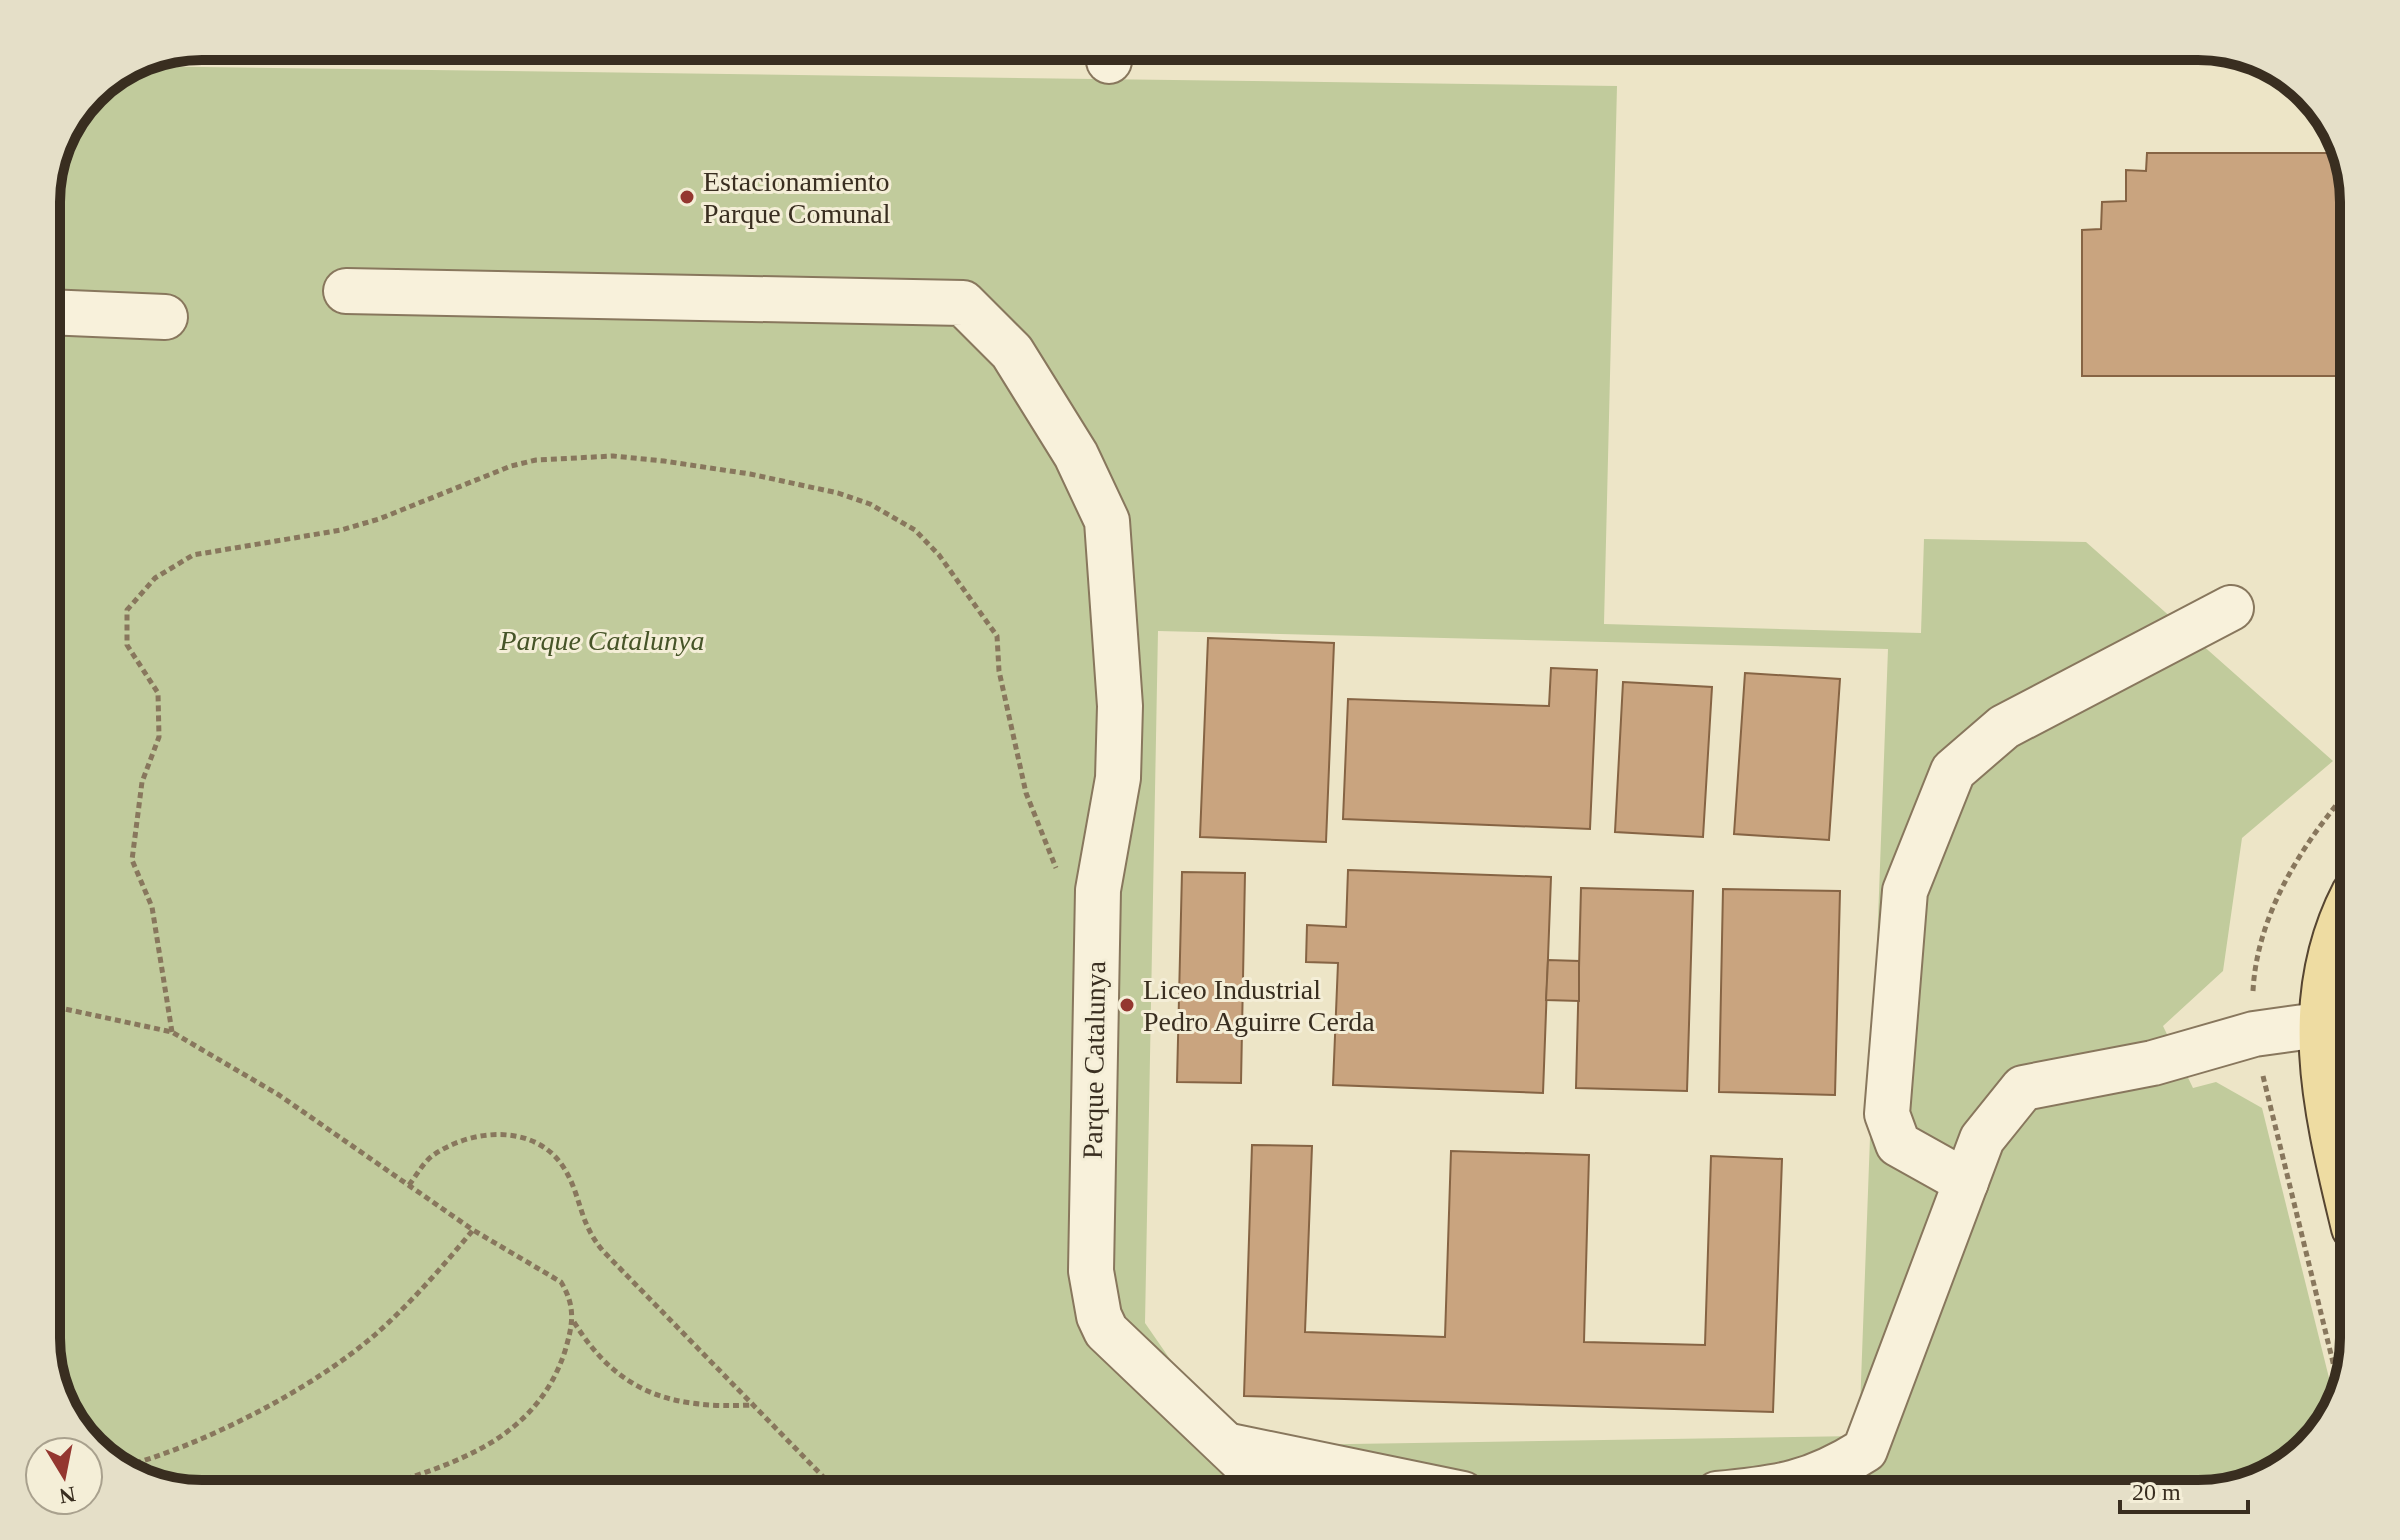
<svg xmlns="http://www.w3.org/2000/svg" width="2400" height="1540" font-family="Georgia,serif">
<rect width="100%" height="100%" fill="#ede5c7"/>
<path fill="#c1cb9c" fill-rule="evenodd" d="M130,66l1487,20 -13,538 317,9 3,-94 162,3 247,219 -91,77 -19,133 -60,55 30,62 23,-6 46,26 73,294 -7,22 -52,49 -78,21h-1996l-86,-26 -49,-52 -21,-68v-1156c18,-68 24,-86 84,-126zM1158,631l730,18 -29,787 -629,10 -85,-123z"/>
<g fill="#c9a47f" stroke="#866444" stroke-width="2">
<polygon points="2147,153 2341,153 2354,202 2354,376 2082,376 2082,230 2101,229 2102,202 2126,201 2126,170 2146,171"/>
<polygon points="1208,638 1334,643 1326,842 1200,837"/>
<polygon points="1551,668 1597,670 1590,829 1343,819 1348,699 1549,706"/>
<polygon points="1745,673 1840,679 1829,840 1734,834"/>
<polygon points="1623,682 1712,687 1703,837 1615,832"/>
<polygon points="1348,870 1551,877 1543,1093 1333,1085 1338,963 1306,962 1307,925 1346,927"/>
<polygon points="1182,872 1245,873 1241,1083 1177,1082"/>
<polygon points="1581,888 1693,891 1687,1091 1576,1088"/>
<polygon points="1723,889 1840,891 1835,1095 1719,1092"/>
<polygon points="1548,960 1579,961 1579,1001 1546,1000"/>
<polygon points="1252,1145 1312,1146 1305,1332 1445,1337 1451,1151 1589,1155 1584,1342 1705,1345 1711,1156 1782,1159 1773,1412 1244,1396"/>
</g>
<g fill="none" stroke-linecap="round" stroke-linejoin="round">
<defs>
<g id="minor">
<polyline points="1109,61 1109,46"/>
<polyline points="346,291 963,303 1012,352 1076,455 1107,521 1120,706 1118,778 1098,890 1091,1271 1099,1316 1106,1331 1277,1494"/>
<polyline points="46,312 165,317"/>
<polyline points="1966,1182 1898,1144 1887,1114 1905,891 1953,771 2004,727 2231,608"/>
<polyline points="1230,1446 1463,1494"/>
<path d="M1717,1494c62,-6 94,-10 148,-44l117,-311 41,-51 130,-25 101,-29 65,-9"/>
</g>
<path id="major" d="M2354,893c-57,110 -27,222 0,335"/>
</defs>
<use href="#minor" stroke="#88775d" stroke-width="48"/>
<use href="#major" stroke="#564531" stroke-width="48"/>
<g stroke="#88775d" stroke-width="5" stroke-dasharray="6 4" stroke-linecap="butt">
<path d="M2253,991c4,-78 51,-150 101,-207"/>
<path d="M46,1009h19l107,23 107,63 194,135c-30,36 -60,71 -96,103 -64,56 -178,115 -260,135"/>
<polyline points="172,1032 152,907 132,860 142,782 159,737 158,693 127,645 127,610 155,578 193,555 341,530 379,519 511,466 536,460 613,456 664,461 750,474 838,493 870,504 915,530 939,555 997,636 999,671 1026,793 1056,868"/>
<polyline points="2263,1076 2339,1387"/>
<path d="M409,1185c7,-9 14,-22 23,-29 39,-28 104,-33 132,12 18,29 14,53 39,83l237,243"/>
<path d="M574,1322c44,71 97,87 178,83"/>
<path d="M358,1494c85,-27 176,-48 207,-143 8,-27 11,-44 -4,-69l-88,-52"/>
</g>
<use href="#minor" stroke="#f8f1db" stroke-width="44"/>
<use href="#major" stroke="#eedca2" stroke-width="44"/>
</g>
<g fill="#943730" stroke="#f4eed7" stroke-width="3">
<circle cx="687" cy="197" r="8"/>
<circle cx="1127" cy="1005" r="8"/>
</g>
<g text-anchor="middle" dominant-baseline="central" stroke-width="6" stroke-linejoin="round" paint-order="stroke">
<g font-size="28" fill="#392e20" stroke="#f4eed7" text-anchor="start">
<text x="703" y="181">Estacionamiento<tspan x="703" dy="32">Parque Comunal</tspan></text>
<text x="1143" y="989">Liceo Industrial<tspan x="1143" dy="32">Pedro Aguirre Cerda</tspan></text>
</g>
<g font-size="28" font-style="italic" fill="#465428" stroke="#f4eed7">
<text x="602" y="640">Parque Catalunya</text>
</g>
<g font-size="28" fill="#392e20" stroke="#f4eed7">
<text transform="translate(1094 1060) rotate(-89)">Parque Catalunya</text>
</g>
</g>
<path d="M0 0H2400V1540H0ZM202 60H2198A142 142 0 0 1 2340 202V1338A142 142 0 0 1 2198 1480H202A142 142 0 0 1 60 1338V202A142 142 0 0 1 202 60Z" fill="#e5dfc8" fill-rule="evenodd"/>
<path fill="none" stroke="#392e20" stroke-width="10" d="M202 60H2198A142 142 0 0 1 2340 202V1338A142 142 0 0 1 2198 1480H202A142 142 0 0 1 60 1338V202A142 142 0 0 1 202 60Z"/>
<g transform="translate(64 1476) rotate(170)"><circle r="38" fill="#f4eed7" stroke="#a9a18e" stroke-width="2"/>
<path d="M0-6L14 30L0 20L-14 30Z" fill="#943730"/>
<text y="-12" font-size="22" font-weight="bold" text-anchor="middle" fill="#392e20">N</text>
</g>
<path d="M2120 1500v12h128v-12" fill="none" stroke="#392e20" stroke-width="4"/>
<text x="2132" y="1500" font-size="24" fill="#392e20" stroke="#f4eed7" stroke-width="6" paint-order="stroke">20 m</text>
</svg>
